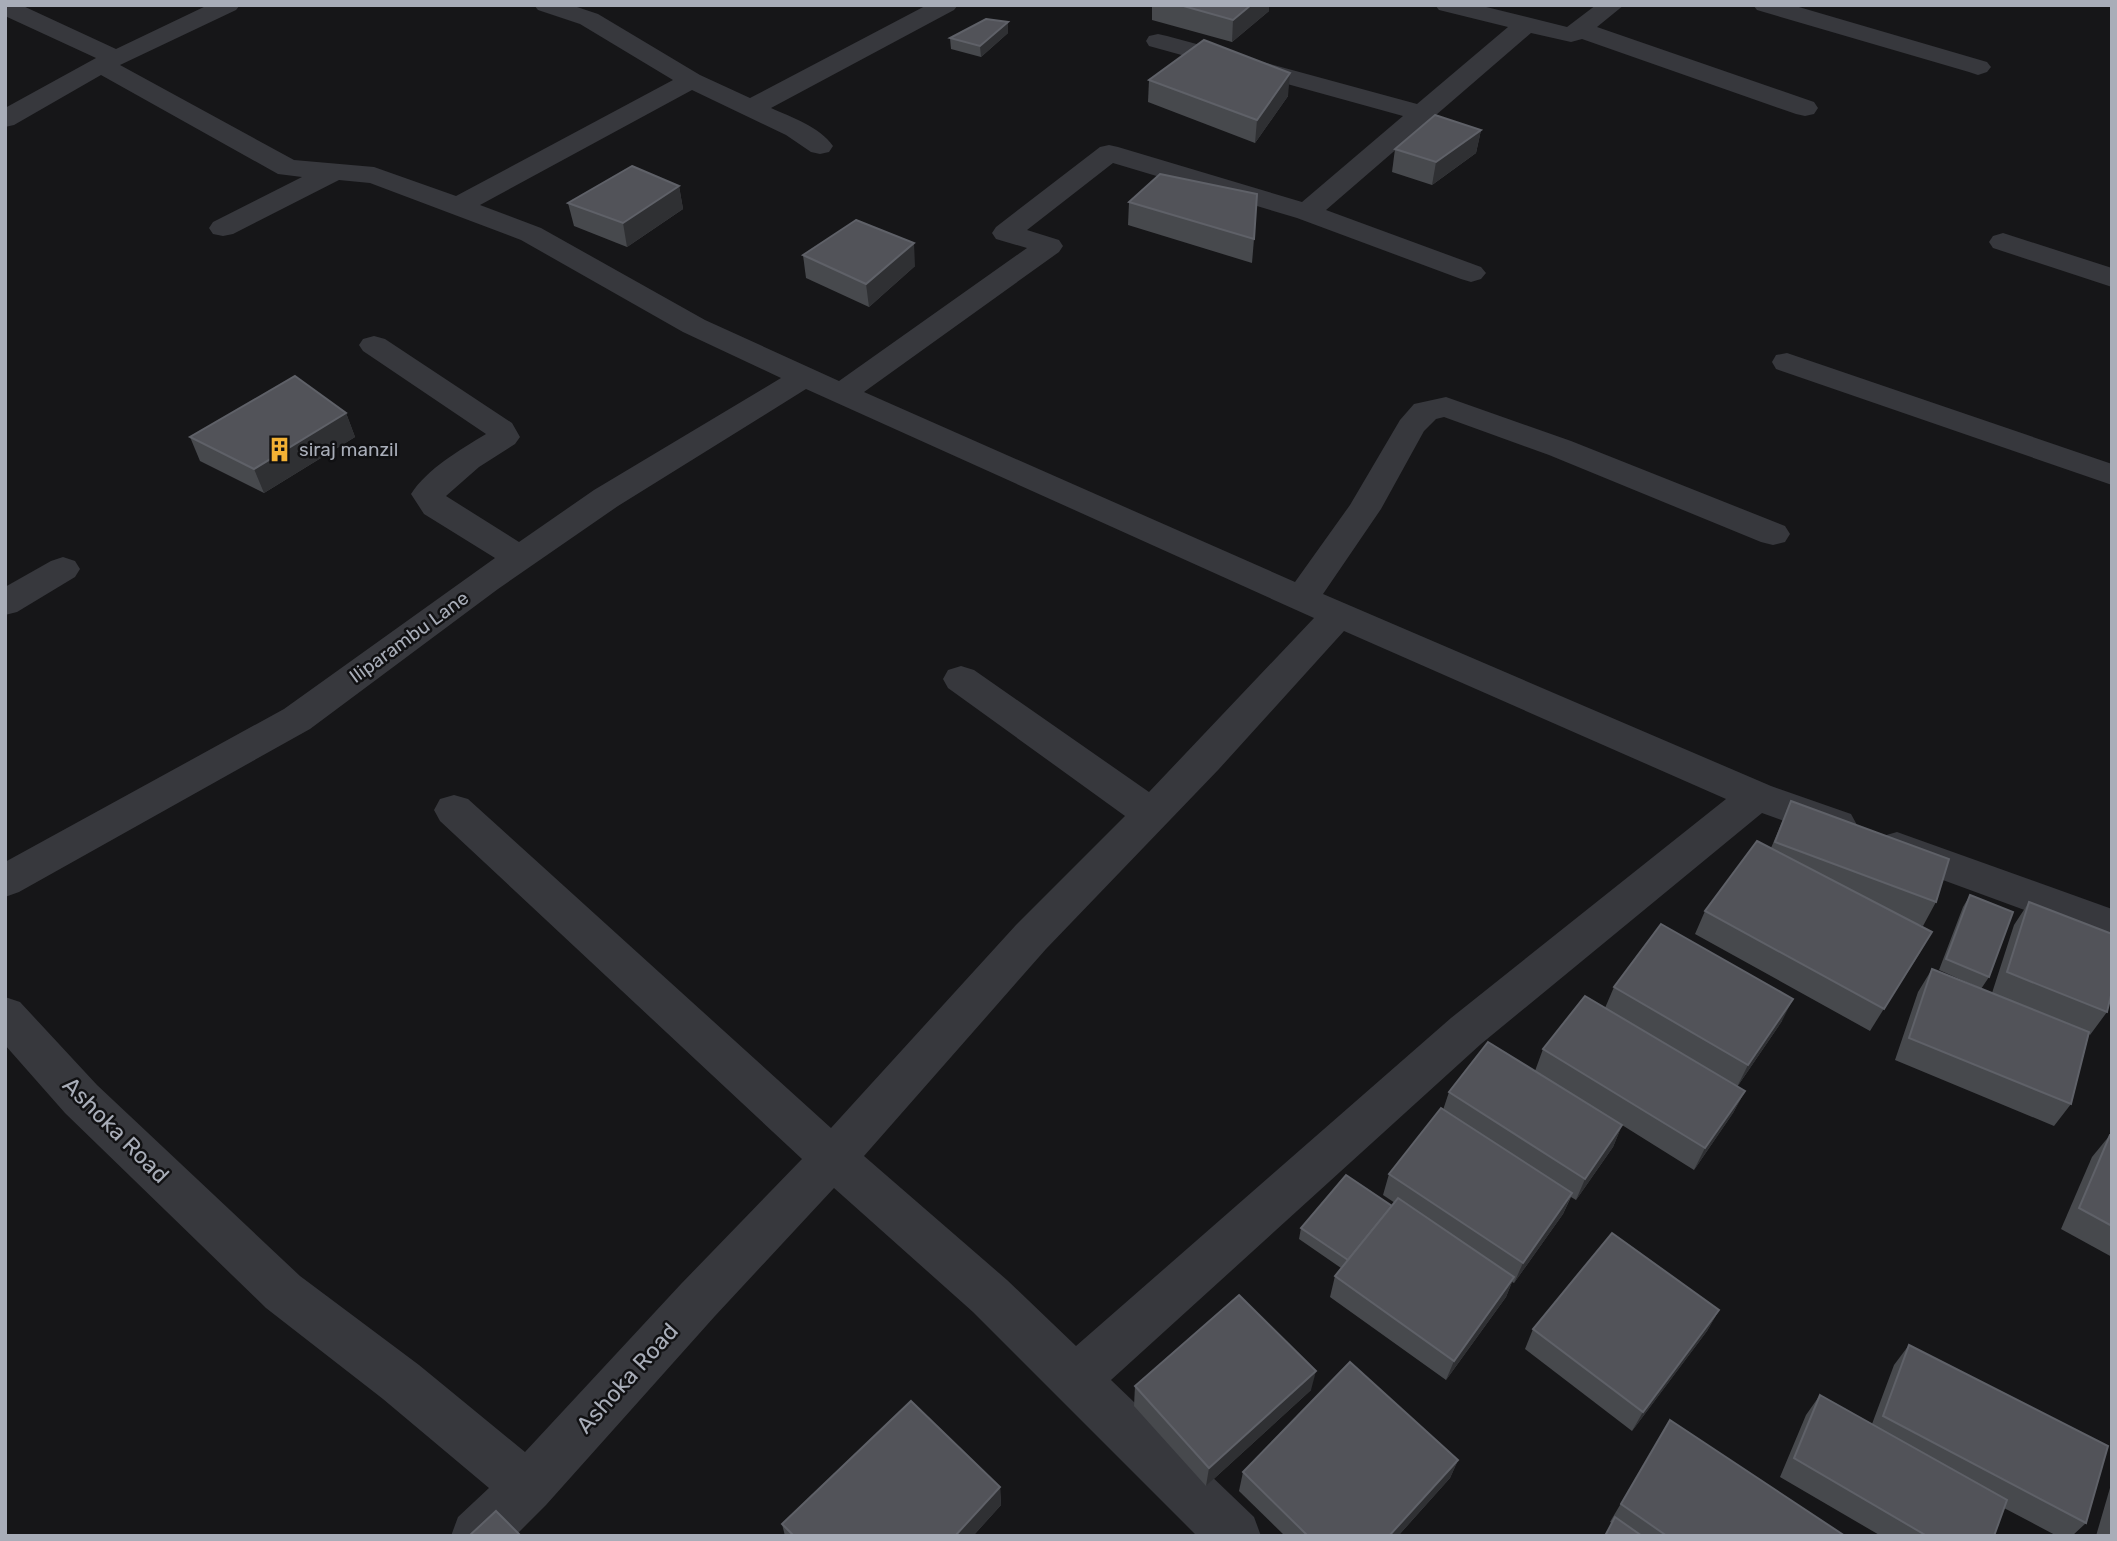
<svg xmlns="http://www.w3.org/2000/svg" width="2117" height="1541" font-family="Rubik,sans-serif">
<rect width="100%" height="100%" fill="#161618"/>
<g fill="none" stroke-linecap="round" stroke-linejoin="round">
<g fill="#37383d" fill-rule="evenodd">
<path d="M5,5h16l95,44 92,-44h32l-4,5 -116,55 174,95 80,7 82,29 217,-116 -93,-56 -42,-14 -4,-5h37l27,9 102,61 50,23 177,-93h31l-4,5 -183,98c20,9 49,19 62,38l-4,6 -9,2 -9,-2 -25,-17 -94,-45 -212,115 61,23 164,92 134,61 188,-133 -31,-9 -4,-6 4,-6 104,-80 9,-2 9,2 184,55 101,-86 -254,-70 -3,-5 3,-5 9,-2 9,2 250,68 91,-77 -69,-17 -4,-5h43l89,22 29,-22h28l-27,22 217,75 4,6 -4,6 -9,2 -9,-2 -214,-75 -11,3 -40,-9 -205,177 155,57 5,6 -5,6 -10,3 -10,-3 -164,-61 -184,-55 -86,67 32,10 4,6 -4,6 -195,140 431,190 55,-77 50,-85 14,-16 32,-7 125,44 214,85 5,8 -5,8 -12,3 -12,-3 -212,-87 -105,-38 -8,2 -12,12 -43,78 -58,85 448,192 80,28 6,11 -6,11 -14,4 -75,-27 -281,231 -370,336 143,137 7,19h-64l-224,-224 -139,-124 -119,128 -169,189 -31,31h-64l7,-19 31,-29 -106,-89 -117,-91 -201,-195 -60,-68v-48l15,5 77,83 203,191 119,89 106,87 156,-168 121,-125 -362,-338 -6,-11 6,-11 14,-4 14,4 363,329 185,-203 109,-109 -177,-128 -5,-9 5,-9 13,-4 13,4 175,122 165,-174 -508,-229 -188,117 -120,83 -188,140 -291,163 -14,5v-35l279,-153 211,-151 -71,-44 -13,-20c17,-26 49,-44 75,-60l-123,-83 -4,-6 4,-6 11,-3 11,3 127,84 8,14 -5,7 -36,23 -33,29 73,46 75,-52 187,-112 -98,-46 -162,-92 -151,-57 -31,-3 -106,54 -10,2 -10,-2 -4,-6 4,-6 89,-45 -24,-3 -177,-99 -87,50 -9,2v-19l91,-50 -91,-42zM1344,631l382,168 -275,219 -375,328 -69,-66 -143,-124 182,-207 173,-180z"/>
<polygon points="1753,5 1792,5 1987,62 1991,67 1987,72 1978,75 1969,72 1757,10"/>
<polygon points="2003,233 2112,268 2112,287 1993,248 1989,242 1993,236"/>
<polygon points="1787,353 2112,464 2112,485 1776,369 1772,362 1776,355"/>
<polygon points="63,557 75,561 80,569 75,577 17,612 5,615 5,587 51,561"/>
<polygon points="1897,832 2112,909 2112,942 1883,858 1877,847 1883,836"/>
</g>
</g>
<g fill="#47494d">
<polygon points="1152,5 1269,5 1269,11 1232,42 1152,20"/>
<polygon points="1008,33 981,57 951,49 950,38"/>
<polygon points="1149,80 1288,96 1255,143 1148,102"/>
<polygon points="1481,130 1476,153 1432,185 1392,172 1395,149"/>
<polygon points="679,186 683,209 627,247 574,226 568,203"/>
<polygon points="1129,202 1254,239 1252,263 1128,225"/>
<polygon points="803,255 915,266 869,307 806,278"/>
<polygon points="346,413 355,437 264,493 200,461 190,437"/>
<polygon points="1791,801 1936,902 1923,926 1909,921 1932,932 1870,1031 1695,934 1705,911 1771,848"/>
<polygon points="1970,895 1989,977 1981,989 1992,993 2014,925 2029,902 2107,1012 2090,1035 2089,1034 2071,1104 2054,1126 1895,1060 1918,992 1932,969 1980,988 1939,970 1963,907"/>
<polygon points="1614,987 1782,1021 1737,1087 1745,1091 1733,1113 1694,1170 1622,1125 1613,1147 1576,1200 1571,1197 1563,1214 1514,1283 1512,1282 1506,1297 1446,1380 1330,1297 1335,1276 1341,1268 1299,1239 1301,1228 1392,1206 1395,1203 1383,1195 1389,1174 1443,1110 1449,1092 1535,1071 1543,1049 1605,1008"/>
<polygon points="2110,1135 2112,1135 2112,1257 2061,1229 2092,1157"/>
<polygon points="1719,1310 1707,1331 1632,1431 1525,1349 1533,1329"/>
<polygon points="1909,1345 2086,1523 2072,1536 2057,1536 2004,1508 1994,1536 1881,1536 1780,1477 1806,1415 1820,1395 1872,1424 1894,1365"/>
<polygon points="1135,1386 1311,1390 1206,1486 1134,1406"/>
<polygon points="1670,1420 1845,1536 1604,1536 1612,1523 1610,1522"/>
<polygon points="1458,1460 1450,1478 1398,1536 1285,1536 1239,1491 1243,1472"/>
<polygon points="2112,1481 2112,1536 2096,1536"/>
<polygon points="1000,1487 1001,1505 973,1536 785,1536 782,1524"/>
</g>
<g fill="#2f3033">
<polygon points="1251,5 1269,5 1269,11 1232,42 1233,20"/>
<polygon points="1008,22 1008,33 981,57 980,46"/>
<polygon points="1290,73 1288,96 1255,143 1257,120"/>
<polygon points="1481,130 1476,153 1432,185 1436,162"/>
<polygon points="679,186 683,209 627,247 623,223"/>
<polygon points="914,243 915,266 869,307 866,284"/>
<polygon points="346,413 355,437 264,493 254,469"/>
<polygon points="1932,932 1918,956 1870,1031 1884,1009"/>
<polygon points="1793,999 1782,1021 1737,1087 1748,1065"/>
<polygon points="1745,1091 1733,1113 1694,1170 1705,1148"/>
<polygon points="1622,1125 1613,1147 1576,1200 1585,1179"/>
<polygon points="1572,1193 1563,1214 1514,1283 1523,1263"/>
<polygon points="1514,1277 1506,1297 1446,1380 1454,1361"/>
<polygon points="1719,1310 1707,1331 1632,1431 1643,1412"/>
<polygon points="1316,1371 1311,1390 1206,1486 1209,1468"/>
<polygon points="1458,1460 1450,1478 1398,1536 1389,1536"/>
<polygon points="1000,1487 1001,1505 973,1536 955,1536"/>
</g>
<g fill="#525359" stroke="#5f6168" stroke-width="2">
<polygon points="1180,5 1251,5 1233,20"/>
<polygon points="986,19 1008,22 980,46 950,38"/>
<polygon points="1204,40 1290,73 1257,120 1149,80"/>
<polygon points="1435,115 1481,130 1436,162 1395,149"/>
<polygon points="632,166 679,186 623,223 568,203"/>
<polygon points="1160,174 1257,194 1254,239 1129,202"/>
<polygon points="856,220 914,243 866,284 803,255"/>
<polygon points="295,376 346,413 254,469 190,437"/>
<polygon points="1791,801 1949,859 1936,902 1775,842"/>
<polygon points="1757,841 1932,932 1884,1009 1705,911"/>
<polygon points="1970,895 2013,912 1989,977 1946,959"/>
<polygon points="2029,902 2112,934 2112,991 2107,1012 2007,972"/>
<polygon points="1661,924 1793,999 1748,1065 1614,987"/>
<polygon points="1932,969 2089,1032 2071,1104 1909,1038"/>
<polygon points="1585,996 1745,1091 1705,1148 1543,1049"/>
<polygon points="1488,1042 1622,1125 1585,1179 1449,1092"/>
<polygon points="1441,1108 1572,1193 1523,1263 1389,1174"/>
<polygon points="2110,1135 2112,1135 2112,1226 2079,1208"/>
<polygon points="1346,1175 1392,1206 1348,1260 1301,1228"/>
<polygon points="1398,1198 1514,1277 1454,1361 1335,1276"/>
<polygon points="1612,1233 1719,1310 1643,1412 1533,1329"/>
<polygon points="1239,1295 1316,1371 1209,1468 1135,1386"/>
<polygon points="1909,1345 2108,1446 2086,1523 1883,1416"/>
<polygon points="1350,1362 1458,1460 1389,1536 1308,1536 1243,1472"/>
<polygon points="1820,1395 2007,1500 1994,1536 1927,1536 1794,1458"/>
<polygon points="911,1401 1000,1487 955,1536 794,1536 782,1524"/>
<polygon points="1670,1420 1845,1536 1667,1536 1621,1504"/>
<polygon points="496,1511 521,1536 469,1536"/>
<polygon points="1615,1517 1642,1536 1605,1536"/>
</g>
<defs>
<symbol id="building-bare" viewBox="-9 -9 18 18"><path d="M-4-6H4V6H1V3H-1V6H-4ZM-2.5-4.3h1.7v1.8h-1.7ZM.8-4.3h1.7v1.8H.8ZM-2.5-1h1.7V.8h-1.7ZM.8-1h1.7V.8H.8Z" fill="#f2b134" stroke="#111113" stroke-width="2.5" paint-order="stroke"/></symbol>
</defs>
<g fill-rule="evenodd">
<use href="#building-bare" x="262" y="432" width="35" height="35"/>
</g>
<g text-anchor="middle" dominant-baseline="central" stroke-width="5" stroke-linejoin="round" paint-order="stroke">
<g font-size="19" fill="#a8adb8" stroke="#111113" text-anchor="start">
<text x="299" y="449">siraj manzil</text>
</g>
<g font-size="19" fill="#a8adb8" stroke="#111113">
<text transform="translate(409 637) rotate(-36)">Iliparambu Lane</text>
</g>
<g font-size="23" fill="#a8adb8" stroke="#111113">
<text transform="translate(116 1130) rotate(45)">Ashoka Road</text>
<text transform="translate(627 1378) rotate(-48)">Ashoka Road</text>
</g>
</g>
<rect width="2117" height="1541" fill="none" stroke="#a8adb8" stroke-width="14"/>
</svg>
